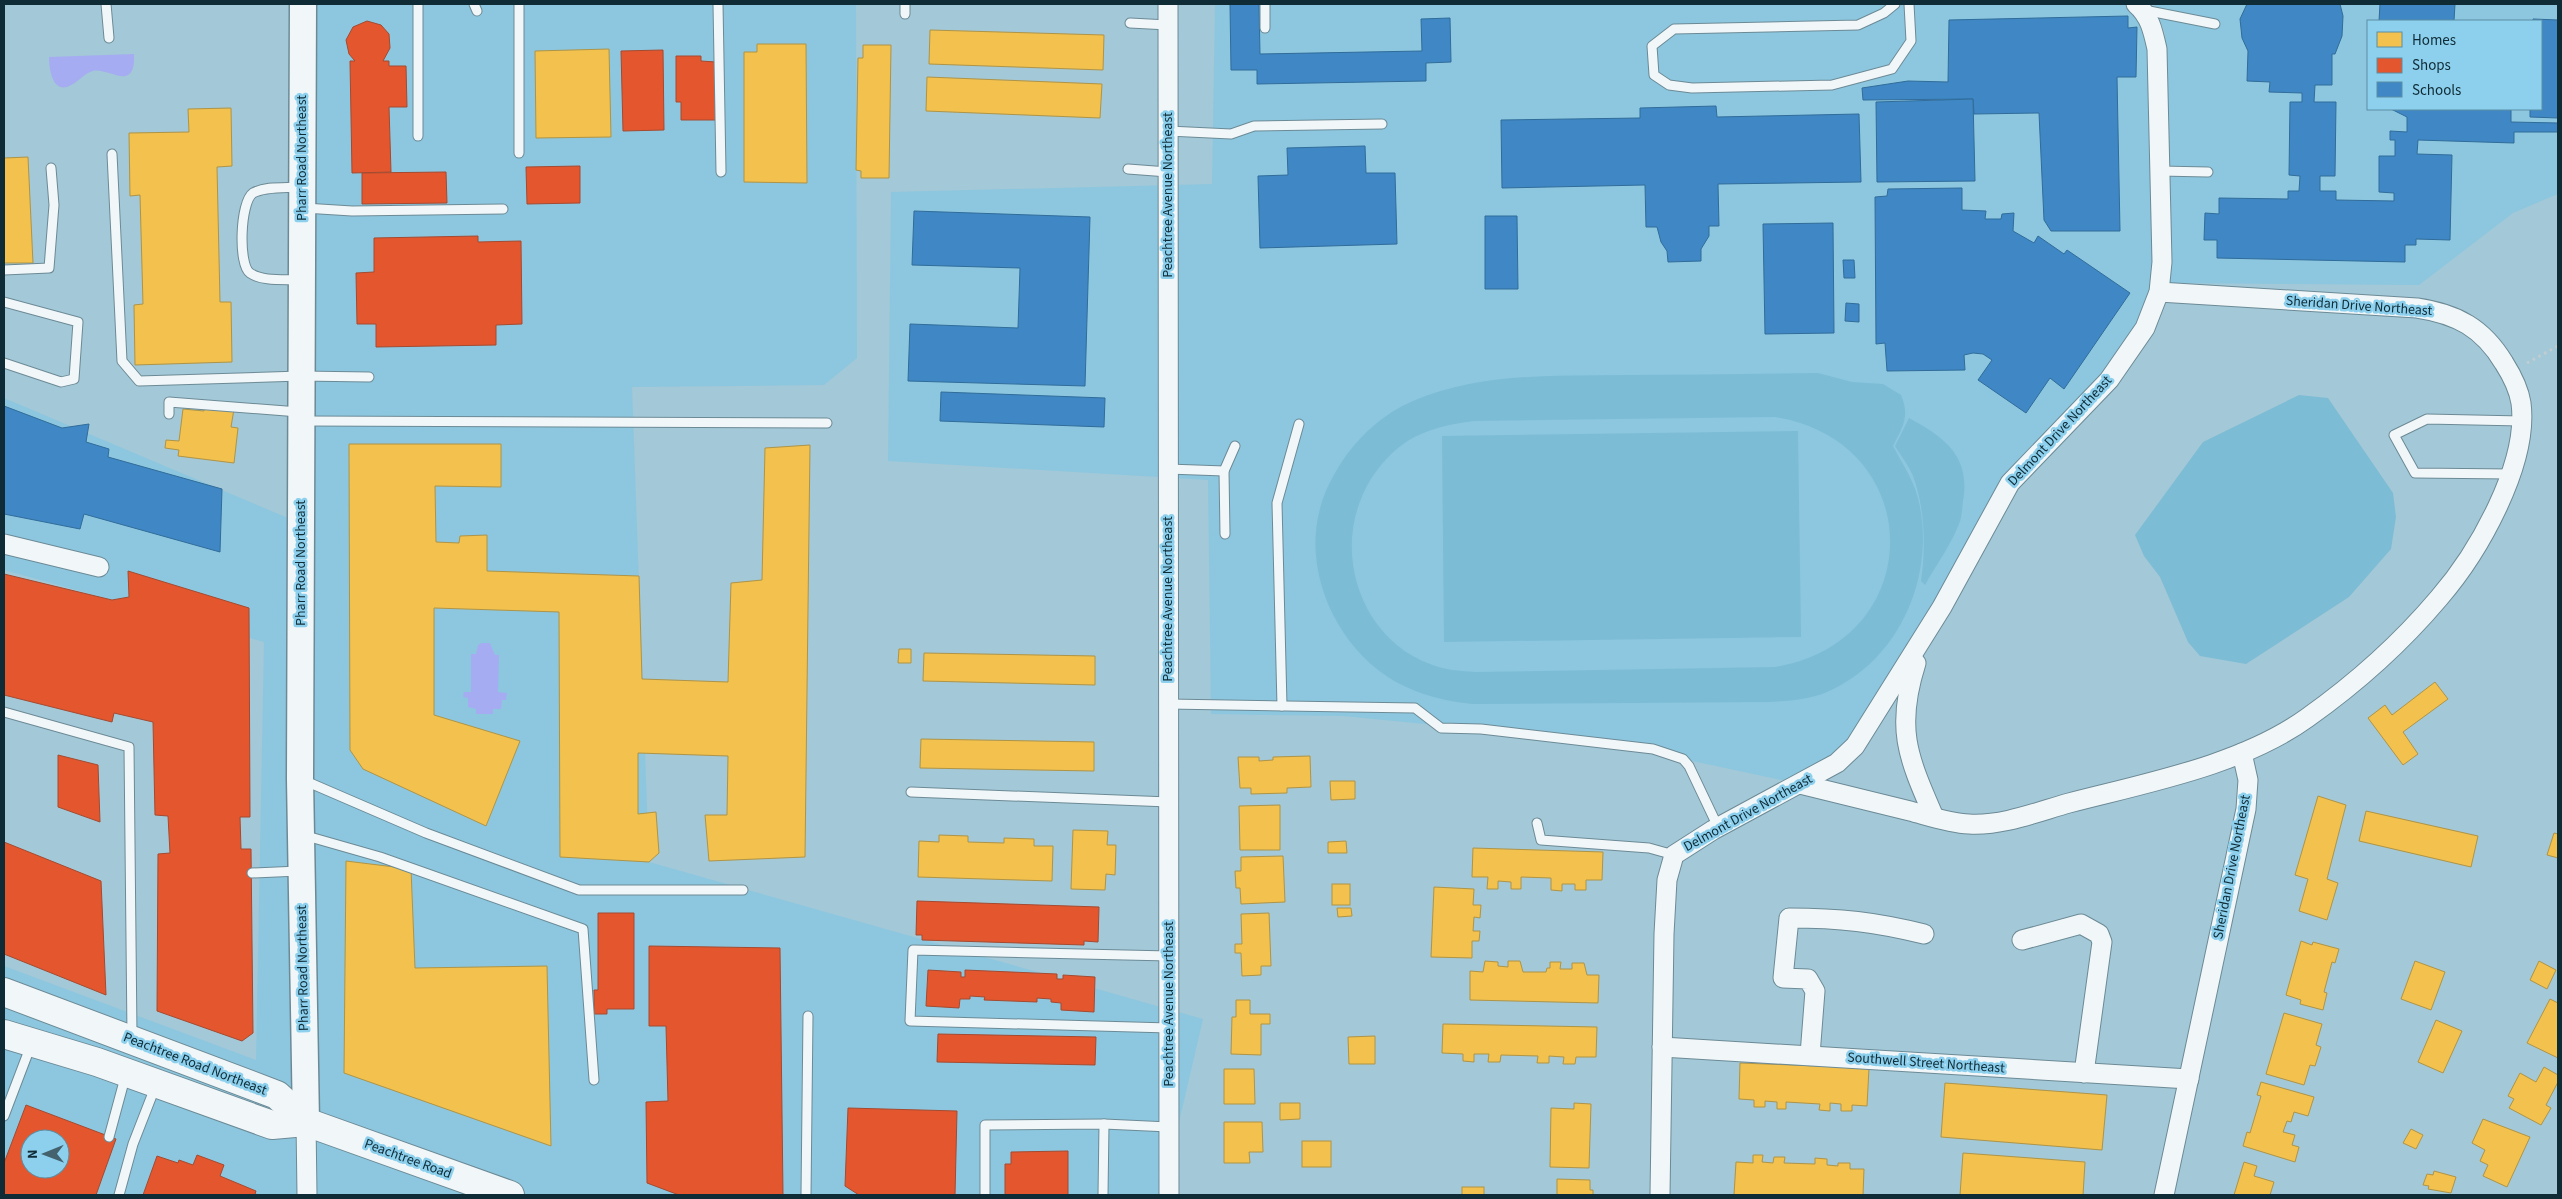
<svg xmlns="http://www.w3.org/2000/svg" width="2562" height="1199" font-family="'Source Sans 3',sans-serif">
<rect width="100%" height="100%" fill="#a3c8d7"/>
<g fill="#8cc7df" fill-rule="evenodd">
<path d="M306,4h550l1,354 -33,27 -192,2 17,475 554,157 -41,176h-1158v-229l252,94 8,-418 -260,-72v-172l291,123zM30,1139h30v30h-30z"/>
<polygon points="1215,4 2136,4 2153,27 2162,262 2145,328 2010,483 1855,746 1800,784 1683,759 1660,747 1343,716 1211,714 1208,480 888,461 891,192 1212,184"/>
<path d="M2154,4h404v190l-45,19 -94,72 -250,-2 -4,-250zM2368,21h173v88h-173z"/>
</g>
<g fill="#7dbcd5" fill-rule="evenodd">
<path d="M1818,373l34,9 31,2 18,11c9,21 2,32 -8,51 9,17 20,33 25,52 19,76 -18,163 -91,194 -18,8 -40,9 -60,10l-295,2c-27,-3 -52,-9 -76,-22 -59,-33 -95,-111 -75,-177 4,-15 12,-29 20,-42 17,-26 43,-50 72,-62 66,-28 138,-25 207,-26 66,0 132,-1 198,-2zM1775,417c154,25 153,225 0,250l-300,5c-15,-1 -30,-2 -45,-8 -67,-25 -96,-106 -67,-170 9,-20 24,-39 43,-52 20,-13 44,-18 68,-21z"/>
<polygon points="2299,395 2328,398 2393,493 2396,517 2391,549 2349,597 2246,664 2200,656 2188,642 2160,577 2144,556 2135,535 2203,442"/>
<path d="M1909,418c35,19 62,38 54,83 -1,7 -1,16 -4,23 -8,21 -23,41 -34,61l-4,-4c5,-35 4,-72 -8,-105 -4,-10 -12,-20 -18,-30z"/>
<polygon points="1798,431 1801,637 1444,642 1442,436"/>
</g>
<g fill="#a6acf1">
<path d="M134,54c2,40 -26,13 -41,17 -8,2 -13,9 -20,13 -20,13 -24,-14 -24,-27z"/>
<polygon points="482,643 490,643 495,655 499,655 498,692 507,693 506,700 502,700 501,709 493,709 493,714 476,714 476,709 468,707 468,698 463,697 464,692 471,692 471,654 476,654 478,645"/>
</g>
<g fill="#f2c14e" stroke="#ae9447">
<polygon points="930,30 1104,35 1103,70 929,64"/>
<polygon points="757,44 806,44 807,183 744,182 744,52 757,52"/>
<polygon points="863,45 891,45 889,178 861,178 861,171 856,170 858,58 863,58"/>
<polygon points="609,49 611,137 536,138 535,51"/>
<polygon points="927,77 1102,84 1100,118 926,111"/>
<polygon points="231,108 232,166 217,167 220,302 231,302 232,362 135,365 134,305 143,304 140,195 130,196 129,133 189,132 188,109"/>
<polygon points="28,157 33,263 4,263 4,158"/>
<polygon points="205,406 234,409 231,427 238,428 234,463 178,456 179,450 165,448 166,440 179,441 183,409 204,411"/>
<polygon points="349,444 501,444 501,487 435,486 436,542 459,543 460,536 487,535 487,571 639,576 642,679 728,682 731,583 762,580 765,448 810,445 805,857 709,861 705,815 727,815 728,756 638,753 638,814 656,812 659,853 649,862 560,857 559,612 434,608 434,715 520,741 486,826 363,769 350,750"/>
<polygon points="899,649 911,649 911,663 898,663"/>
<polygon points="924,653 1095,656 1095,685 923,681"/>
<polygon points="2435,682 2448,699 2403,732 2418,754 2403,765 2368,718 2385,705 2392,715"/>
<polygon points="921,739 1094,742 1094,771 920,768"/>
<polygon points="1310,756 1311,787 1287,788 1287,793 1251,794 1251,788 1240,788 1238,757 1259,757 1259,761 1273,760 1273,757"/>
<polygon points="1330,781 1355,781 1355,799 1331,800"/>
<polygon points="2318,796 2346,805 2327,879 2338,883 2327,920 2299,911 2308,879 2295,875"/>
<polygon points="1280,805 1280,850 1240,850 1239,806"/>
<polygon points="2366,811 2478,836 2471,867 2359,841"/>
<polygon points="1073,830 1108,831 1107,845 1116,845 1115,875 1106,874 1105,890 1071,889"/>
<polygon points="2554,833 2558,834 2558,858 2547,855"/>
<polygon points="939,835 968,836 968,842 1004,843 1004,838 1034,839 1034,846 1053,846 1052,881 918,877 919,841 939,842"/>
<polygon points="1346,841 1347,853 1328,853 1328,842"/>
<polygon points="1473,848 1603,852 1602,880 1586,880 1586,890 1575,890 1575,884 1562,884 1562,891 1551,890 1551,878 1521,877 1521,889 1511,889 1511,882 1498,881 1498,889 1487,889 1488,877 1472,877"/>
<polygon points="1283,856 1285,902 1241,904 1240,888 1236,888 1235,871 1241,871 1241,857"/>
<polygon points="346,861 411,869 415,968 547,966 551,1146 344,1073"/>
<rect x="1332" y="884" width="18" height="21"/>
<polygon points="1434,887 1474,889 1473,905 1481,905 1480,918 1474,917 1473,931 1480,931 1479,941 1472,941 1472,958 1431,957"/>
<polygon points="1337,908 1351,908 1352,916 1338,917"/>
<polygon points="1269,913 1271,966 1261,966 1261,975 1242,976 1241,953 1235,953 1235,944 1242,944 1241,914"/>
<polygon points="2301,941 2312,945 2313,942 2339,949 2335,963 2332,962 2324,992 2327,993 2323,1010 2300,1004 2301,1000 2286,995"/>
<polygon points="1485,961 1498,962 1498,966 1508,967 1508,961 1520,961 1523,972 1546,972 1547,968 1550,968 1550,962 1561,962 1560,969 1572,969 1572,963 1584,963 1587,975 1599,975 1598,1003 1470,1000 1470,971 1483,972"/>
<polygon points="2415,961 2445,972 2431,1010 2401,999"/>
<polygon points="2539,961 2556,970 2547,989 2530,980"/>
<polygon points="2550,999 2558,1003 2558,1058 2527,1043"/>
<polygon points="1236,1000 1250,1000 1250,1014 1270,1014 1270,1024 1261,1024 1261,1055 1231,1054 1232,1017 1236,1017"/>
<polygon points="2284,1013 2322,1024 2316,1045 2321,1047 2315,1066 2310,1065 2304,1085 2266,1074"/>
<polygon points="2436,1020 2462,1031 2443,1073 2418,1062"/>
<polygon points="1443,1024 1597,1027 1596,1057 1576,1057 1575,1064 1563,1064 1564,1057 1549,1056 1549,1063 1537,1063 1538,1056 1501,1055 1500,1062 1488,1062 1489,1054 1474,1054 1474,1062 1463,1061 1463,1054 1442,1053"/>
<polygon points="1375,1036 1375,1064 1349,1064 1348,1037"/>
<polygon points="1740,1063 1869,1068 1867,1106 1852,1105 1852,1111 1841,1111 1841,1104 1830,1103 1830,1111 1819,1110 1820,1104 1786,1102 1786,1109 1777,1109 1777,1102 1765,1101 1765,1107 1754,1107 1754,1100 1739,1099"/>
<polygon points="2544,1067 2558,1075 2558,1082 2546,1105 2551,1108 2541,1125 2509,1108 2514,1099 2508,1096 2520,1073 2536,1082"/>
<polygon points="1224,1069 1254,1069 1255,1104 1224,1104"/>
<polygon points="2261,1082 2314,1097 2308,1116 2294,1112 2291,1122 2287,1121 2283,1132 2295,1135 2292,1145 2299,1147 2295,1162 2243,1146 2247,1132 2250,1133 2261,1096 2257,1095"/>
<polygon points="1945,1083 2107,1095 2102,1150 1941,1137"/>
<polygon points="1280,1103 1300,1103 1300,1119 1280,1120"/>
<polygon points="1574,1103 1591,1104 1589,1168 1550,1167 1551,1108 1574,1109"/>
<polygon points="2483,1119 2530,1137 2507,1187 2483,1176 2488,1165 2480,1161 2485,1150 2472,1143"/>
<polygon points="1224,1122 1262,1122 1263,1152 1249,1152 1250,1163 1224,1163"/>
<polygon points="2411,1129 2423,1135 2416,1149 2403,1143"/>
<rect x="1302" y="1141" width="29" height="26"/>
<polygon points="1963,1153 2085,1162 2083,1195 1960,1195"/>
<polygon points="1753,1155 1763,1155 1762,1162 1773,1163 1774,1157 1785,1157 1784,1163 1815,1164 1815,1158 1827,1159 1827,1165 1838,1166 1838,1163 1850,1163 1850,1169 1864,1169 1863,1195 1734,1195 1736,1162 1753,1163"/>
<polygon points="2244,1162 2257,1166 2254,1176 2274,1182 2270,1195 2234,1195"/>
<polygon points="2434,1171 2456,1177 2451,1193 2428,1189 2429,1186 2423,1185 2427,1174 2433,1175"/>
<polygon points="1557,1179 1590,1180 1590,1190 1593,1190 1593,1195 1557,1195"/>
<rect x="1462" y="1187" width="22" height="8"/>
</g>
<g fill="#e4572e" stroke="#a44a30" fill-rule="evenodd">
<polygon points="367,21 381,25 389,34 390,48 383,61 389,61 389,66 406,66 407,107 389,107 391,172 352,173 350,61 355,61 349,54 346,40 353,27"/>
<polygon points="663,50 664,130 623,131 621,51"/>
<polygon points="676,56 701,56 701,61 716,62 716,120 681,120 681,102 676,102"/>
<polygon points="580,166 580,203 527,204 526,167"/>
<polygon points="446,172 447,203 362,204 362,173"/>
<polygon points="478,236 478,242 521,241 522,324 496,325 496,345 376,347 376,324 357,324 356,273 374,272 374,238"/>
<polygon points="128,571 249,608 250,817 240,817 241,849 251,849 253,1033 242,1041 157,1011 158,854 170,853 168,816 155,815 153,722 114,713 112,722 4,695 4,574 112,600 129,597"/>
<polygon points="58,755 98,765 100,822 58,807"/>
<polygon points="4,842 101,881 106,995 4,954"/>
<polygon points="917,901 1099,907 1098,942 1084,941 1084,945 922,940 922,935 916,935"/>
<polygon points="598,913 634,913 634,1009 607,1009 607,1014 594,1014 594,990 598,990"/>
<polygon points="649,946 780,948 783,1195 679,1195 647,1183 646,1102 668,1101 666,1026 649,1026"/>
<polygon points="928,970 961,972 961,977 965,977 965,970 1057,974 1057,979 1063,979 1063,975 1095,977 1094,1012 1061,1010 1061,1003 1051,1002 1051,999 1037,998 1037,1002 984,1000 985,997 970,996 970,999 960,999 959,1008 926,1006"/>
<polygon points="938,1034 1096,1037 1095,1065 937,1062"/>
<path d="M26,1105l90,34 -20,56h-92v-32zM30,1139h30v30h-30z"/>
<polygon points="848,1108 957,1111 955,1195 859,1195 845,1186"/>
<polygon points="1068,1151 1068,1195 1005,1195 1005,1164 1011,1164 1011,1152"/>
<polygon points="197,1155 224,1165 220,1176 256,1191 255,1194 259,1195 143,1195 157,1156 178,1163 179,1160 193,1165"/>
</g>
<g fill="#3f88c5" stroke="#316c9a">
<polygon points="1230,4 1259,4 1260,54 1422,51 1421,19 1450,18 1451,62 1426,63 1426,81 1257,84 1257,70 1231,70"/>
<polygon points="2247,4 2340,4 2343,16 2342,36 2335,54 2332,54 2332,85 2315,85 2314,102 2336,102 2335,176 2320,176 2320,191 2336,191 2336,200 2394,201 2394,193 2379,192 2379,156 2395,156 2395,140 2390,140 2390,131 2407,132 2407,117 2391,109 2511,109 2511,122 2558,123 2558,132 2514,132 2514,143 2418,140 2417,154 2452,155 2450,240 2416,239 2416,245 2405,245 2405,262 2217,258 2217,240 2204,240 2205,213 2219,214 2219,198 2288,199 2288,191 2299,191 2300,176 2289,175 2290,102 2302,102 2302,93 2269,92 2270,82 2247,81 2248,51 2242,38 2240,19"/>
<polygon points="2380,4 2455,4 2454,21 2379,21"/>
<polygon points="2128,16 2128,28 2137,27 2136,77 2117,77 2120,231 2051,231 2044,220 2039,113 1974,114 1973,99 1863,100 1862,88 1908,81 1948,82 1949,20"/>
<polygon points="2533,19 2558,20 2558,118 2530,117 2530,109 2541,109 2541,21 2533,21"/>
<polygon points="1973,99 1975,181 1877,182 1876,102"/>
<polygon points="1716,106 1717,117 1859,114 1861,182 1718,184 1719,226 1709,226 1709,236 1701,249 1701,261 1668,262 1667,251 1661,242 1657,227 1646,227 1645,185 1502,188 1501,120 1640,118 1640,108"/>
<polygon points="1365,146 1366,173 1395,173 1397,244 1260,248 1258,176 1288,175 1287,148"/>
<polygon points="1962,188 1962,210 1986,211 1985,219 2001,219 2002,214 2014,213 2013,231 2034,243 2038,236 2064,254 2067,250 2130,293 2064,389 2050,378 2026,413 1978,380 1992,360 1983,354 1973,353 1964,355 1965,370 1887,371 1885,343 1876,344 1875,197 1887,196 1888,189"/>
<polygon points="914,211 1090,217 1085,386 908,381 910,324 1018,328 1020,268 912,265"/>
<polygon points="1485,216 1517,216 1518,289 1485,289"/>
<polygon points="1833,223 1834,333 1765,334 1763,224"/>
<polygon points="1843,260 1854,260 1855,278 1844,278"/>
<polygon points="1846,303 1859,304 1859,322 1845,321"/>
<polygon points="941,392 1105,398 1104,427 940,421"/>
<polygon points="4,406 62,428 89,424 86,442 109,449 108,457 222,489 220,552 84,514 80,529 4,514"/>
</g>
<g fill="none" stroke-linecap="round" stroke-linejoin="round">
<defs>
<g id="lane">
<polyline points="106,4 109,38"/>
<polyline points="474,4 477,11"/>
<polyline points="519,4 519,153"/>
<polyline points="718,4 721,172"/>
<polyline points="1265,4 1265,28"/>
<polyline points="1895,4 1884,13 1858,25 1674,29 1652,46 1654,75 1669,85 1692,88 1832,85 1892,69 1911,41 1909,4"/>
<polyline points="2144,10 2215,24"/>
<polyline points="905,14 905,4"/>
<polyline points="1130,23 1168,25"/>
<polyline points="1168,131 1231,134 1254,126 1382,124"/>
<polyline points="418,136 418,4"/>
<polyline points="112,154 122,361 139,381 301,376 369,377"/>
<polyline points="1128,169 1168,172"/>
<polyline points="2160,171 2208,172"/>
<path d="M299,187c-13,1 -34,-1 -46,6 -13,9 -15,72 -3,80 13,9 35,6 50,7"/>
<polyline points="304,208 352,211 503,209"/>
<polyline points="4,270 49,268 54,205 51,168"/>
<polyline points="4,302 78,322 74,379 61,382 4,363"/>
<polyline points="169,414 169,402 299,412"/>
<polyline points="304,421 827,423"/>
<polyline points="1168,469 1224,471"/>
<polyline points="2511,474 2415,473 2394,435 2427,419 2521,421"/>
<polyline points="1225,534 1224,471 1235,446"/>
<polyline points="1168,704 1415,708 1441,728 1481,729 1653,749 1683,759 1689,766 1718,827"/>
<polyline points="1282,706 1277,503 1299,424"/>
<polyline points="4,712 129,747 132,1036"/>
<polyline points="303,780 426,833 579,890 743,890"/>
<polyline points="911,792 1169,802"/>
<polyline points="1537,823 1541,840 1649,848 1674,855"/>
<polyline points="303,835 380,857 583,929 594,1080"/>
<polyline points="252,873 299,871"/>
<polyline points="1169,956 913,950 910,1021 1169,1028"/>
<polyline points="4,1116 31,1045"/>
<polyline points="109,1137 126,1074"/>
<polyline points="119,1195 133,1144 156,1085"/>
<polyline points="806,1195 808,1016"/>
<polyline points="985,1195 985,1125 1104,1124 1169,1127"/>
<polyline points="1103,1195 1104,1124"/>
</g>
<g id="street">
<polyline points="1168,4 1169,1195"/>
<polyline points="4,544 99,567"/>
<path d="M1916,663c-21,66 -8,94 18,154"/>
<path d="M1800,784c37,9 74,18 110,27 19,5 39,12 59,13 33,2 68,-12 100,-21 77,-20 173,-38 238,-85 48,-34 94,-75 132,-120 39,-45 90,-134 82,-195 -2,-13 -10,-29 -17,-40 -21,-35 -47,-49 -87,-55l-258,-16"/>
<polyline points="2022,940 2081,924 2099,934 2102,942 2084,1073"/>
<polyline points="1662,1047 2189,1079"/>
<path d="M1810,1055l5,-64 -7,-12 -25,-1 6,-60c51,0 86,4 135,16"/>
<polyline points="306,1122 307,1195"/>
<path d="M1660,1195l4,-261 3,-54 7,-25 39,-25 124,-67 18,-17 87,-139 68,-124 99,-103 36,-52 14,-36 3,-30 -5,-213c-4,-18 -7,-33 -21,-45"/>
<polyline points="2164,1195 2246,809 2248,780 2242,753"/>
</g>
<polyline id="secondary" points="303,4 300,779 306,1122"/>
<g id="highway">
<polyline points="4,992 277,1095 306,1122 510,1195"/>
<polyline points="4,1034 97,1062 272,1125 306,1122"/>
</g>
</defs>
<use href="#lane" stroke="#6c8a96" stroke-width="11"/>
<use href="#street" stroke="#6c8a96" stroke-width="21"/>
<use href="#secondary" stroke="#6c8a96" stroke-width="29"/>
<use href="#highway" stroke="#6c8a96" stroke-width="30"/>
<polyline stroke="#c1cdd2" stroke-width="3" stroke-dasharray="2.5 4" stroke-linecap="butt" points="2527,363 2558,346"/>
<use href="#lane" stroke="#f1f7f9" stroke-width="9"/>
<use href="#street" stroke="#f1f7f9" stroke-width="19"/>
<use href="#secondary" stroke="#f1f7f9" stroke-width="26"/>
<use href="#highway" stroke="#f1f7f9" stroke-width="28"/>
</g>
<g text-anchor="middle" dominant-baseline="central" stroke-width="5" stroke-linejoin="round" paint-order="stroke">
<g font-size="14" fill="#0f2b36" stroke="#8dd0ed">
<text transform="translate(302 158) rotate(-90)">Pharr Road Northeast</text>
<text transform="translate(1168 195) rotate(-90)">Peachtree Avenue Northeast</text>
<text transform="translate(2359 306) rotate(4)">Sheridan Drive Northeast</text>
<text transform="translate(2060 431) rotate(-47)">Delmont Drive Northeast</text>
<text transform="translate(301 563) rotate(-90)">Pharr Road Northeast</text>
<text transform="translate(1168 599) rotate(-90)">Peachtree Avenue Northeast</text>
<text transform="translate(1748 813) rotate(-29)">Delmont Drive Northeast</text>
<text transform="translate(2232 867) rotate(-79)">Sheridan Drive Northeast</text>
<text transform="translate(303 968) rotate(-91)">Pharr Road Northeast</text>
<text transform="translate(1169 1004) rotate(-90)">Peachtree Avenue Northeast</text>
<text transform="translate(1926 1063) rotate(4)">Southwell Street Northeast</text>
<text transform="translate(195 1064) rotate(21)">Peachtree Road Northeast</text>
<text transform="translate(408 1159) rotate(20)">Peachtree Road</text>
</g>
</g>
<rect width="2562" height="1199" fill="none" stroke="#0f2b36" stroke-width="10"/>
<rect x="2367" y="20" width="175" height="90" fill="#8dd0ed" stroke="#5b8ea4"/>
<rect x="2377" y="32" width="25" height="15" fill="#f2c14e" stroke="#5b8ea4"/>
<text x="2412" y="45" font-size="15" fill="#0f2b36">Homes</text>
<rect x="2377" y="58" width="25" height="15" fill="#e4572e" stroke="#5b8ea4"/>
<text x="2412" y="70" font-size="15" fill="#0f2b36">Shops</text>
<rect x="2377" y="82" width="25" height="15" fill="#3f88c5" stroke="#5b8ea4"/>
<text x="2412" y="95" font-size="15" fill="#0f2b36">Schools</text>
<g transform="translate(45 1154) rotate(269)"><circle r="24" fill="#8dd0ed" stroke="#5b8ea4"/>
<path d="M0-4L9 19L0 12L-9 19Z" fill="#43626e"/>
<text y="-8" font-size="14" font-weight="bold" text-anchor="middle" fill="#0f2b36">N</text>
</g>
</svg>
